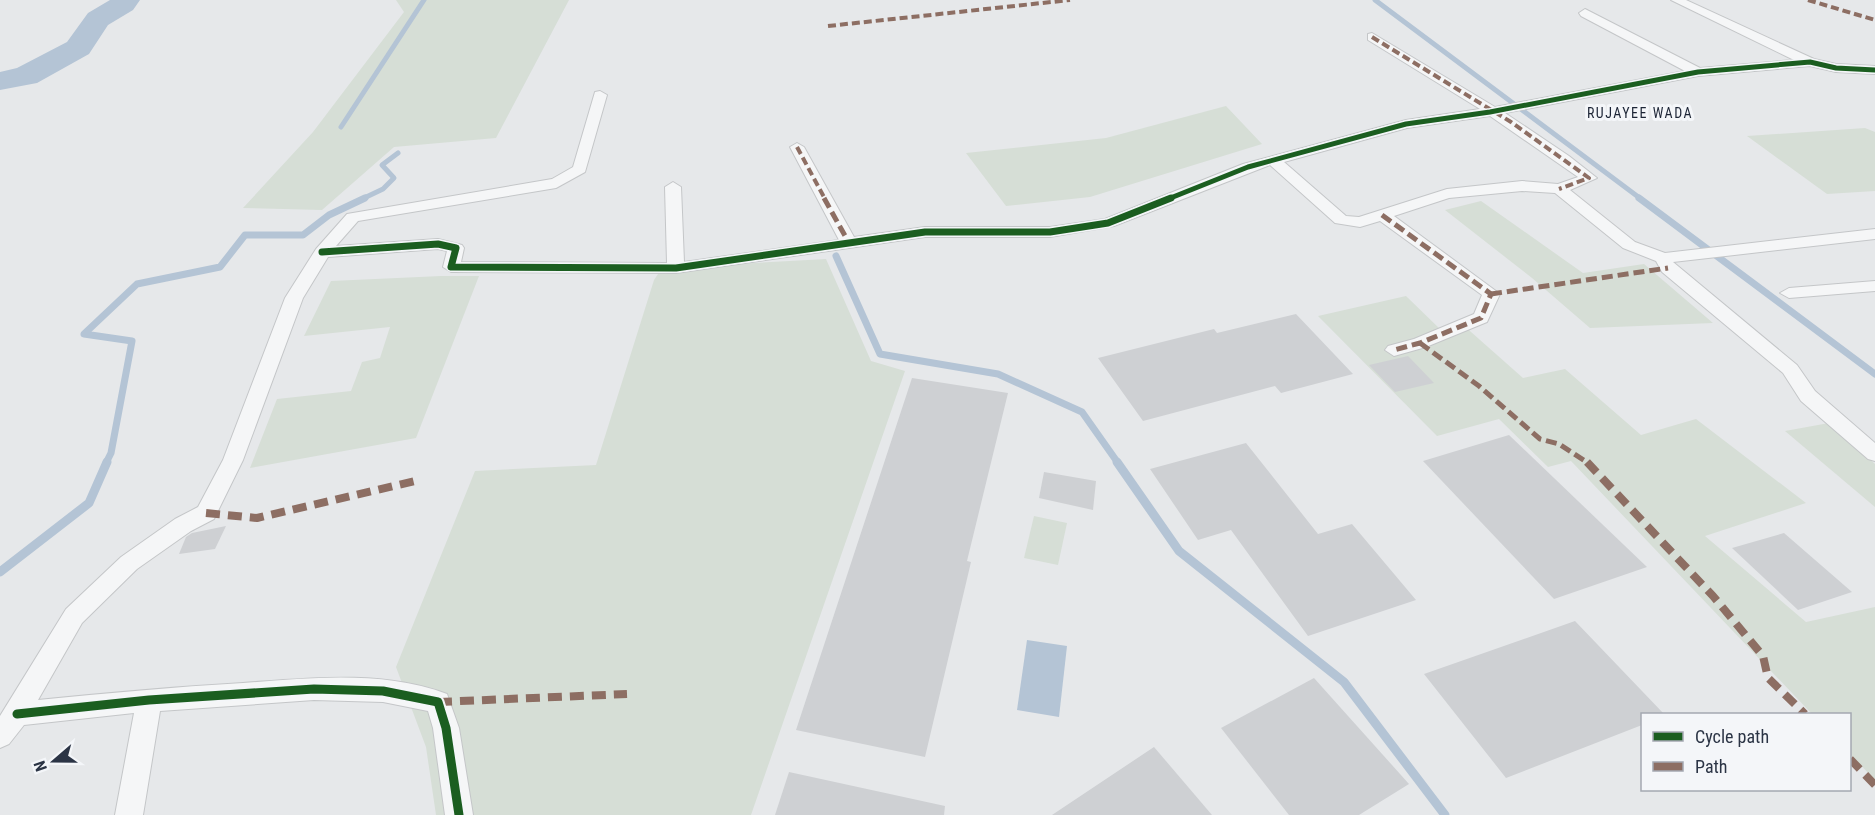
<svg xmlns="http://www.w3.org/2000/svg" width="1875" height="815" font-family="'Roboto Condensed',sans-serif">
<rect width="100%" height="100%" fill="#e6e8ea"/>
<g fill="#d6ded6">
<polygon points="396,0 569,0 496,138 394,147 322,210 243,208 313,132 404,12"/>
<polygon points="1226,106 1262,144 1090,197 1006,206 966,153 1106,138"/>
<polygon points="1865,128 1875,132 1875,191 1827,194 1747,136"/>
<polygon points="1481,201 1583,273 1644,264 1713,323 1590,328 1532,278 1445,210"/>
<polygon points="826,259 871,361 905,371 751,815 436,815 426,747 396,667 475,471 596,465 654,280 662,268"/>
<polygon points="441,276 479,276 416,438 250,468 277,399 351,391 362,362 380,358 390,327 304,336 331,281"/>
<polygon points="1406,296 1441,330 1462,324 1523,378 1565,369 1641,435 1696,419 1806,503 1705,536 1806,622 1875,607 1875,780 1850,754 1850,714 1812,714 1571,461 1548,467 1499,419 1437,436 1318,316"/>
<polygon points="1829,423 1875,464 1875,507 1785,431"/>
<polygon points="1034,516 1067,523 1058,565 1024,558"/>
</g>
<polygon fill="#b4c4d5" points="1027,640 1067,646 1059,717 1017,710"/>
<g fill="none" stroke-linecap="round" stroke-linejoin="round">
<g stroke="#b4c4d5" stroke-width="5">
<polyline points="1375,0 1641,199"/>
<polyline points="341,127 424,0"/>
<polyline points="362,199 383,189 394,178 382,165 398,153"/>
</g>
<g stroke="#b4c4d5" stroke-width="7">
<polyline points="1639,198 1875,374"/>
<polyline points="836,256 880,354 998,374 1082,412 1118,463"/>
<polyline points="106,463 111,453 132,341 84,334 137,284 220,267 245,235 303,235 329,215 365,198"/>
</g>
<g stroke="#b4c4d5" stroke-width="9">
<polyline points="1117,462 1179,551 1344,682 1445,815"/>
<polyline points="0,572 89,503 107,462"/>
</g>
<polygon fill="#b4c4d5" fill-rule="evenodd" points="110,0 140,0 133,10 108,25 89,54 37,83 0,90 0,72 17,68 67,42 88,13"/>
</g>
<g fill="#ced0d3">
<polygon points="1296,314 1353,374 1281,393 1275,386 1143,421 1098,358 1214,329 1217,333"/>
<polygon points="1408,356 1434,383 1395,392 1369,365"/>
<polygon points="912,378 1008,393 967,561 971,562 925,757 796,730"/>
<polygon points="1509,435 1647,567 1554,599 1423,461"/>
<polygon points="1246,443 1318,534 1352,524 1416,600 1308,636 1231,530 1198,540 1150,469"/>
<polygon points="1044,472 1096,481 1093,510 1039,498"/>
<polygon points="226,526 215,549 179,554 186,537 192,533"/>
<polygon points="1784,533 1852,592 1798,610 1732,548"/>
<polygon points="1575,621 1664,714 1642,714 1642,725 1506,778 1424,674"/>
<polygon points="1314,678 1409,784 1359,815 1289,815 1221,728"/>
<polygon points="1154,747 1212,815 1052,815"/>
<polygon points="789,772 945,806 944,815 775,815"/>
</g>
<g fill="none" stroke-linecap="round" stroke-linejoin="round">
<defs>
<g id="street">
<path d="M1671,0h15l128,59 22,5 39,2v8l-39,-2 -26,-6 -112,10 -193,37 64,43 28,22 -27,12 65,52 30,11 210,-24v10l-202,23 124,103 18,26 60,52v18l-7,-2 -67,-58 -18,-28 -121,-101 -6,-11 -33,-13 -68,-55 -33,-2 -73,7 -55,18 106,78 -13,28 -61,25 -32,9 -9,-6 3,-4 26,-7 60,-25 8,-19 -102,-74 -20,6 -25,-4 -65,-58 -156,61 -64,11h-125l-249,36 -225,-1 -8,-5 4,-16 -9,-2 -110,8 -25,41 -60,162 -29,59 -23,12 -54,38 -55,54 -44,77c69,-7 137,-13 205,-17 67,-5 140,-13 204,11l12,34 14,87h-28l-12,-87 -5,-17 -45,-9 -69,-2 -154,11 -17,104h-28l19,-102 -110,12 -15,19 -9,4v-32l66,-107 55,-52 54,-38 23,-12 25,-47 62,-162 31,-49 31,-35 205,-35 21,-12 22,-75 5,-1 7,4 -22,77 -29,16 -198,33 -22,25 102,-7 24,6 2,3 -3,14 206,1 -2,-76 8,-5 8,5 3,75 155,-22 -49,-93 7,-4 7,4 50,90 71,-10h125l55,-8 138,-55 163,-44 74,-11 -112,-69v-6l4,-1 123,74 190,-36 -104,-55 -2,-3 6,-4 115,59 94,-8zM1490,116l88,61 -20,7 -36,-3 -75,8 -88,28 -13,-1 -62,-54 123,-34z"/>
<polygon points="1875,281 1875,291 1789,298 1780,293 1789,288"/>
</g>
</defs>
<use href="#street" stroke="#c4c6c8" stroke-width="2"/>
<use href="#street" fill="#f5f6f7" fill-rule="evenodd"/>
<g stroke="#8d6e63" stroke-width="4" stroke-dasharray="8 4" stroke-linecap="butt">
<polyline points="1808,0 1875,20"/>
<polyline points="828,26 1070,0"/>
<polyline points="1372,37 1511,122 1589,178 1559,189"/>
<polyline points="797,147 825,199"/>
</g>
<g stroke="#8d6e63" stroke-width="5" stroke-dasharray="11 5" stroke-linecap="butt">
<polyline points="824,198 849,243"/>
<polyline points="1382,215 1491,294 1481,318 1420,343 1394,350"/>
<polyline points="1491,294 1668,268"/>
<polyline points="1420,343 1479,386 1540,439 1559,444 1588,463"/>
</g>
<g stroke="#8d6e63" stroke-width="8" stroke-dasharray="14 8" stroke-linecap="butt">
<polyline points="1587,462 1713,596 1763,656 1768,678 1805,714"/>
<polyline points="206,513 257,518 415,481"/>
<polyline points="438,702 627,694"/>
<polyline points="1850,759 1875,785"/>
</g>
<defs>
<polyline id="cycleway-far2" points="1168,199 1248,167 1406,124 1490,112 1698,72 1810,62 1836,68 1875,70"/>
<polyline id="cycleway-far1" points="322,252 438,244 456,248 451,267 676,268 925,232 1050,232 1108,223 1171,198"/>
<polyline id="cycleway" points="17,714 149,700 314,689 383,691 438,702 446,728 459,815"/>
</defs>
<use href="#cycleway-far2" stroke="#f4f6f9" stroke-width="8"/>
<use href="#cycleway-far1" stroke="#f4f6f9" stroke-width="10"/>
<use href="#cycleway" stroke="#f4f6f9" stroke-width="13"/>
<use href="#cycleway-far2" stroke="#1b5e20" stroke-width="5"/>
<use href="#cycleway-far1" stroke="#1b5e20" stroke-width="7"/>
<use href="#cycleway" stroke="#1b5e20" stroke-width="9"/>
</g>
<g text-anchor="middle" dominant-baseline="central" stroke-width="6" stroke-linejoin="round" paint-order="stroke">
<g font-size="14" letter-spacing="1.5" fill="#1d2536" stroke="#f4f6f9">
<text x="1640" y="113">RUJAYEE WADA</text>
</g>
</g>
<rect x="1641" y="713" width="210" height="78" fill="#f4f6f9" stroke="#a4a8b1" stroke-width="1.5"/>
<rect x="1653" y="732" width="30" height="9" fill="#1b5e20" stroke="#a4a8b1" stroke-width="1.5"/>
<text x="1695" y="743" font-size="18" fill="#2b3445">Cycle path</text>
<rect x="1653" y="762" width="30" height="9" fill="#8d6e63" stroke="#a4a8b1" stroke-width="1.5"/>
<text x="1695" y="773" font-size="18" fill="#2b3445">Path</text>
<g transform="translate(54 761) rotate(250)" stroke="#f4f6f9" stroke-width="4.5" paint-order="stroke">
<path d="M0-4.5L10 22L0 15L-10 22Z" fill="#2b3445"/>
<text y="-9" font-size="16" font-weight="bold" text-anchor="middle" fill="#2b3445">N</text>
</g>
</svg>
